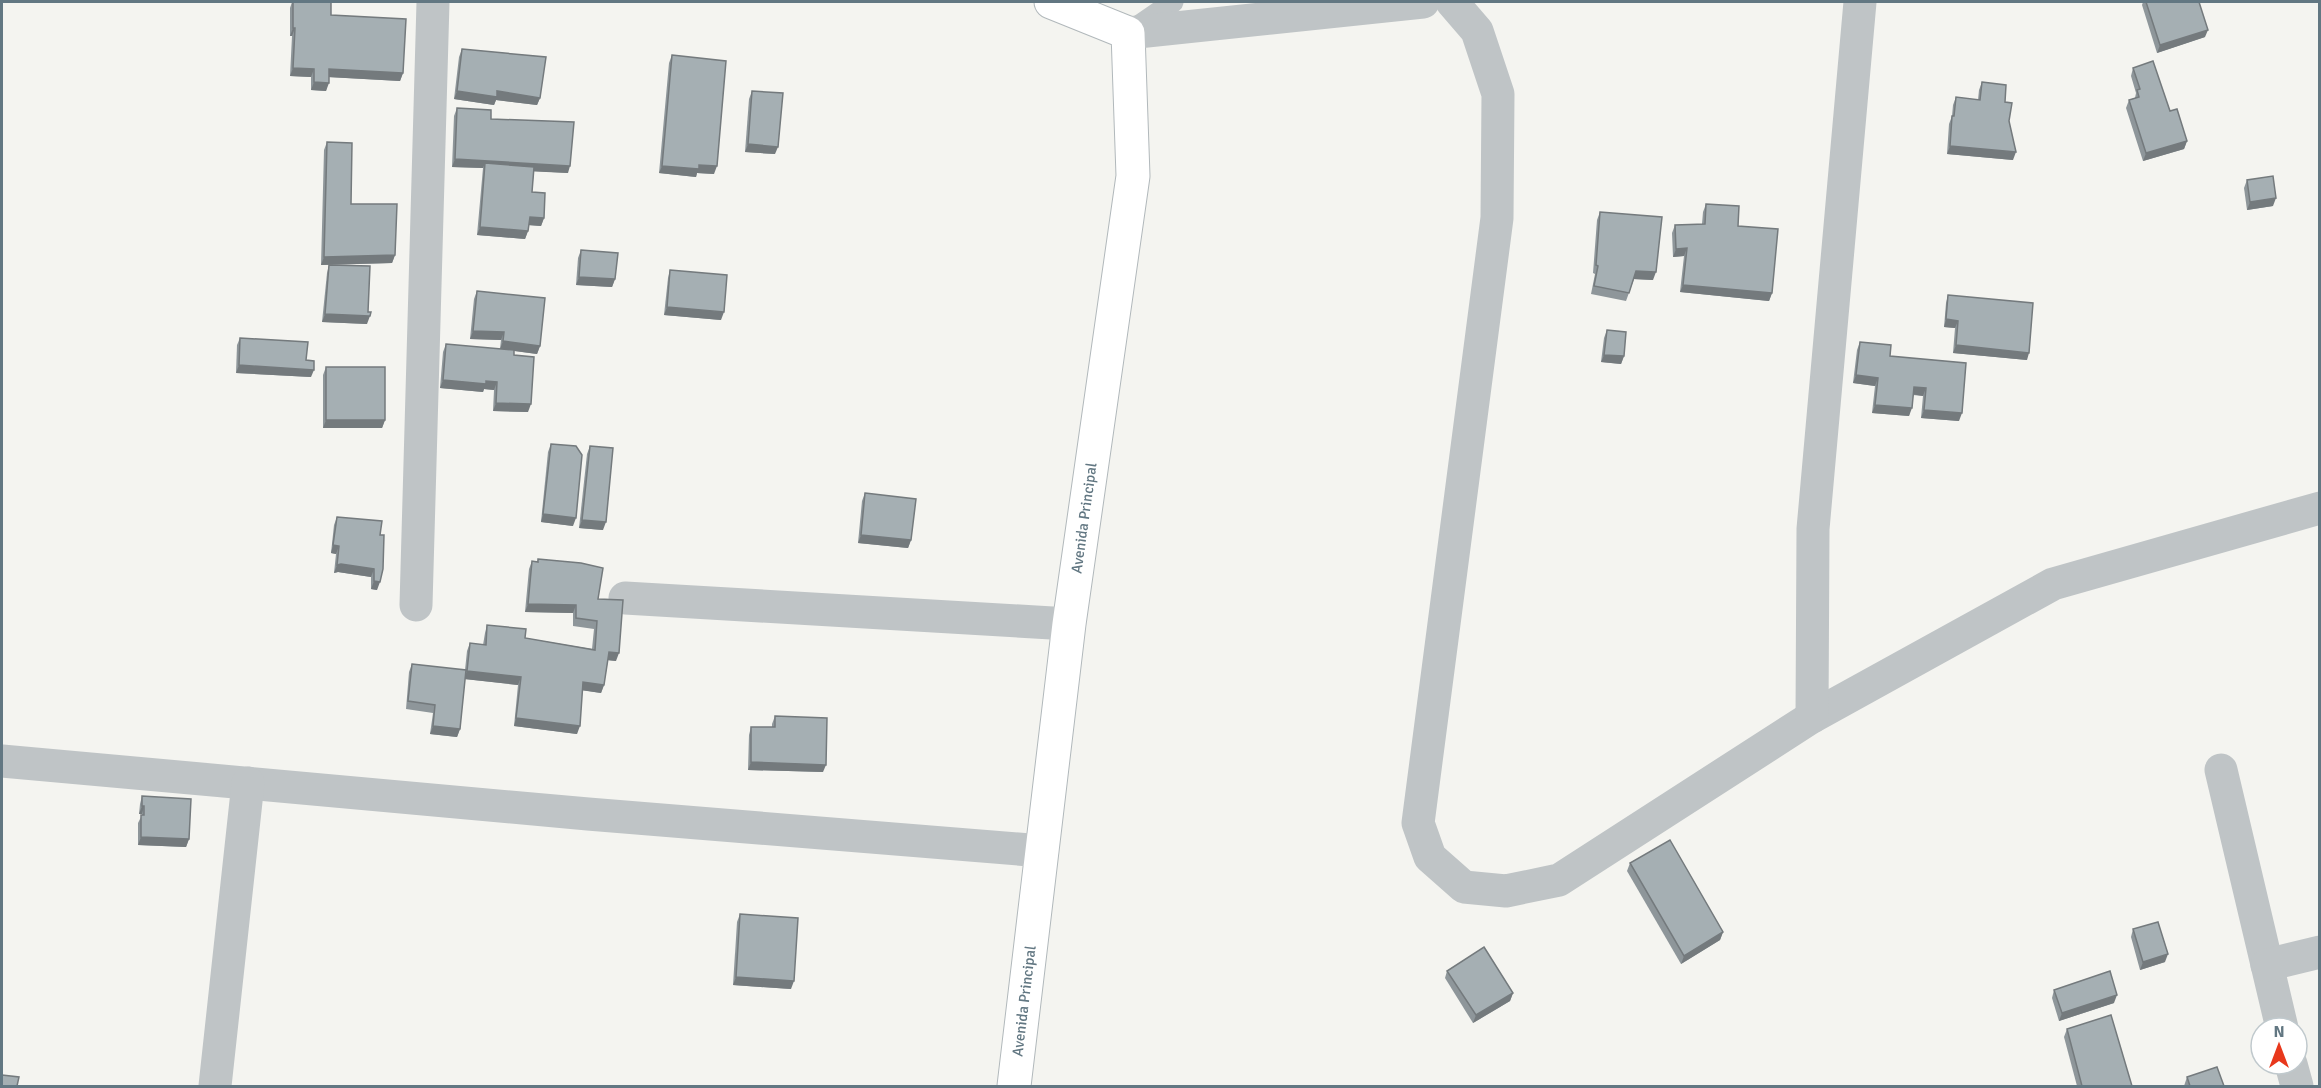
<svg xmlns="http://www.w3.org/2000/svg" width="2321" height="1088" font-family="Signika,sans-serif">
<rect width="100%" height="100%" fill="#f4f4f0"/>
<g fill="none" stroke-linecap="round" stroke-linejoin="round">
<defs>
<polyline id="secondary" points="1014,1086 1069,624 1133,176 1128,33 1051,2"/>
</defs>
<use href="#secondary" stroke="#b1b8bb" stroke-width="35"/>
<polyline stroke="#bfc4c6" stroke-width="21" points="1134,29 1173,2"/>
<g stroke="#bfc4c6" stroke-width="33">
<polyline points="1452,2 1477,31 1498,94 1497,218 1418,823 1430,857 1464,887 1506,891 1559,880 1812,717 2053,584 2320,508"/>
<polyline points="1128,33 1423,2"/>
<polyline points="625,598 1069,624"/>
<polyline points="416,605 433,2"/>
<polyline points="1812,717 1813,529 1860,2"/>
<polyline points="2,761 588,814 1042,851"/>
<polyline points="2221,770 2282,1028"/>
<polyline points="2267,965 2320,952"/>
<polyline points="2291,1064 2297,1086"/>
<polyline points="215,1086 248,783"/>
</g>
<use href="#secondary" stroke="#fff" stroke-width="33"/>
</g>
<g fill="#8e969a">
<polygon points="292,2 331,15 403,73 400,81 329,77 326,91 311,90 311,77 290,76 292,36 290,36 290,8"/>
<polygon points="2143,2 2199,2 2205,37 2157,53 2142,5"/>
<polygon points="462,49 540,98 537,105 496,100 494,105 454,99 459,57"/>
<polygon points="672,55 714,174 697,173 696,177 659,173 669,63"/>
<polygon points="2133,68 2170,111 2187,141 2184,149 2143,161 2126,108 2129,100 2135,98 2136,93 2131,76"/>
<polygon points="1982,82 2005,102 2009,121 2013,160 1947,154 1949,124 1952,116 1953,105 1956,97 1978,100 1979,90"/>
<polygon points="752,91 775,154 745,152 749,99"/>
<polygon points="457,108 491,119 568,173 534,171 532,192 544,218 541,226 529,225 528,231 525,239 477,235 483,168 452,167 454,116"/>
<polygon points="327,142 351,204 395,255 392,263 321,265 324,150"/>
<polygon points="2247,180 2273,206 2247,210 2244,188"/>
<polygon points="1706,204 1738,226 1772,293 1769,301 1680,292 1684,256 1673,257 1672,233 1675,225 1702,224 1703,212"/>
<polygon points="1600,212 1653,280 1634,279 1626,301 1591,294 1595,274 1593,273 1597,220"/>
<polygon points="581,250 615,279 612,287 576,285 578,258"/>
<polygon points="329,265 367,324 322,322 327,273"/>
<polygon points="670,270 721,320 664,315 668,278"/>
<polygon points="477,291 540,346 537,354 514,351 514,355 528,412 493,411 494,390 484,389 483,392 440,388 443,352 446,344 500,349 501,340 470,339 474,299"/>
<polygon points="1948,295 2027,360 1953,353 1955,328 1944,327 1946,303"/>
<polygon points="1607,330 1624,356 1621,364 1601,362 1604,338"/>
<polygon points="240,338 311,377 236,373 237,345"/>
<polygon points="1860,342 1890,356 1959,421 1921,418 1923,396 1913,395 1909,416 1872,413 1875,386 1853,383 1857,350"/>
<polygon points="326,367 385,420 382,428 323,428 323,375"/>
<polygon points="551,444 573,526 541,522 548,452"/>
<polygon points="590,446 603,530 579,528 587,454"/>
<polygon points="865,493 911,540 908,548 858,543 862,501"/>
<polygon points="337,517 380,535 377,590 371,589 371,577 338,572 334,573 336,554 331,553 334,525"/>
<polygon points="538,559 598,599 616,661 608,660 604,685 601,693 582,690 577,734 514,726 518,685 465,679 460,729 457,737 430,734 433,713 406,709 409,672 412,664 465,670 467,651 470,643 483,645 485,633 487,625 525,638 592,649 594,629 573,626 573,613 525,612 529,569 532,561 537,562"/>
<polygon points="775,716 823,772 748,770 749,735 751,727 772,727 772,724"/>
<polygon points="142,796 189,839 186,847 138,845 138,823 142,815 142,814 139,814 140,804"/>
<polygon points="1630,863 1723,932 1720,940 1681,964 1627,871"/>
<polygon points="740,914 791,989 733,985 737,922"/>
<polygon points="2133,929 2165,962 2140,970 2131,937"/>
<polygon points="1447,971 1513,993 1510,1001 1473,1023 1445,978"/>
<polygon points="2054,990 2114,1003 2059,1021 2052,998"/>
<polygon points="2067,1029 2132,1086 2077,1086 2064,1037"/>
<polygon points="2187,1077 2224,1086 2184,1086"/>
</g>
<g fill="#747a7d">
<polygon points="293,28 295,28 292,36 290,36"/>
<polygon points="2208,30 2205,37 2157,53 2160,45"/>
<polygon points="293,68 314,69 311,77 290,76"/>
<polygon points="329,69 403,73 400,81 327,77"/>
<polygon points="314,82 329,83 326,91 311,90"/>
<polygon points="457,91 497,91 540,98 537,105 496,100 494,105 454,99"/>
<polygon points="2187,141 2184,149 2143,161 2146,153"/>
<polygon points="748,144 778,147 775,154 745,152"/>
<polygon points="1950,146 2016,152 2013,160 1947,154"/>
<polygon points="455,159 570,166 568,173 484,169 485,163 483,168 452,167"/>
<polygon points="699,165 717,166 714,174 697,173 696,177 659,173 662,166"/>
<polygon points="2276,198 2273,206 2247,210 2250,202"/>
<polygon points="530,217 544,218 541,226 527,225"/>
<polygon points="480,227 528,231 525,239 477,235"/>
<polygon points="1687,248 1684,256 1673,257 1676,249"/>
<polygon points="395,255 392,263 321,265 324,257"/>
<polygon points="1636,271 1656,272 1653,280 1633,279"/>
<polygon points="579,277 615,279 612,287 576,285"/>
<polygon points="1683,285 1772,293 1769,301 1680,292"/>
<polygon points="667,307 724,312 721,320 664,315"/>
<polygon points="325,314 370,316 367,324 322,322"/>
<polygon points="1946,319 1958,321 1955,328 1944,327"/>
<polygon points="473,331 504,332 501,340 470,339"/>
<polygon points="503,341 540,346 537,354 500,349"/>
<polygon points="1956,345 2029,353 2027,360 1953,353"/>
<polygon points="1604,355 1624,356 1621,364 1601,362"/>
<polygon points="239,365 314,370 311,377 236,373"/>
<polygon points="1856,375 1878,378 1875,386 1853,383"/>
<polygon points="443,380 486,381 497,382 494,390 484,389 483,392 440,388"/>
<polygon points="1914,387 1926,388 1923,396 1911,394"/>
<polygon points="496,403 531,404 528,412 493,411"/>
<polygon points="1875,405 1912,408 1909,416 1872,413"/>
<polygon points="1924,410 1962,413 1959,421 1921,418"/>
<polygon points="326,420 385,420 382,428 323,428"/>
<polygon points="543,514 576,518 573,526 541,522"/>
<polygon points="582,520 606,522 603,530 579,528"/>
<polygon points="861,535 911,540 908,548 858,543"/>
<polygon points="333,545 339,546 336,554 331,553"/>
<polygon points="341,564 374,569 371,577 338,572 334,573 337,565"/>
<polygon points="374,581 380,582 377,590 371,589"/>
<polygon points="528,604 576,605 573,613 525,612"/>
<polygon points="609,652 619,653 616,661 606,660"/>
<polygon points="467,671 521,677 518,685 464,679"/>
<polygon points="583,682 604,685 601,693 580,690"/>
<polygon points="516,718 580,726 577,734 514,726"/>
<polygon points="433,726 460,729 457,737 430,734"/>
<polygon points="751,762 826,765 823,772 748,770"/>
<polygon points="142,806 144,806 142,814 139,814"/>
<polygon points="141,837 189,839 186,847 138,845"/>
<polygon points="1723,932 1720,940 1681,964 1684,956"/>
<polygon points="2168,954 2165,962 2140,970 2143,962"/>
<polygon points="736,977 794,981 791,989 733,985"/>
<polygon points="1513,993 1510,1001 1473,1023 1476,1015"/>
<polygon points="2117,995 2114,1003 2059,1021 2062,1013"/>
</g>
<g fill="#a5afb3" stroke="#747a7d" stroke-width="1.5">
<polygon points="293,2 331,2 331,15 406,19 403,73 329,69 329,83 314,82 314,69 293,68 295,28 293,28"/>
<polygon points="2146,2 2199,2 2208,30 2160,45"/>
<polygon points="462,49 546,57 540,98 497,91 497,97 457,91"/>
<polygon points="672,55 726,61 717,166 699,165 699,169 662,166"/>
<polygon points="2153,61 2170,111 2177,109 2187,141 2146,153 2129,100 2139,97 2137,90 2140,89 2133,68"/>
<polygon points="1982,82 2006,85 2005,102 2012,103 2009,121 2016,152 1950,146 1952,116 1954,116 1956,97 1980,100"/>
<polygon points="752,91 783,93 778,147 748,144"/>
<polygon points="457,108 491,110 491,119 574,122 570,166 455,159"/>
<polygon points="327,142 352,143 351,204 397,204 395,255 324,257"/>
<polygon points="485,163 534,167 532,192 545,193 544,218 530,217 528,231 480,227"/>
<polygon points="2273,176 2276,198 2250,202 2247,180"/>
<polygon points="1706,204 1739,206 1738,226 1778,229 1772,293 1683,285 1687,248 1676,249 1675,225 1705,224"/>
<polygon points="1600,212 1662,217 1656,272 1636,271 1629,293 1594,286 1598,266 1596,265"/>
<polygon points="581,250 618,253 615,279 579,277"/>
<polygon points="329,265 370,266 368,312 371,312 370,316 325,314"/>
<polygon points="670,270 727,275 724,312 667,307"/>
<polygon points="477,291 545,298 540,346 503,341 504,332 473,331"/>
<polygon points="1948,295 2033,303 2029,353 1956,345 1958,321 1946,319"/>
<polygon points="1607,330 1626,332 1624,356 1604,355"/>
<polygon points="240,338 308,342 306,360 314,361 314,370 239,365"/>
<polygon points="1860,342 1891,345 1890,356 1966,363 1962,413 1924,410 1926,388 1914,387 1912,408 1875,405 1878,378 1856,375"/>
<polygon points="446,344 514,350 514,355 534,357 531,404 496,403 497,382 486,381 486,384 443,380"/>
<rect x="326" y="367" width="59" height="53"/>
<polygon points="551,444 576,446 582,455 576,518 543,514"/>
<polygon points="590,446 613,448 606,522 582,520"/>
<polygon points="865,493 916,499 911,540 861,535"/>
<polygon points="337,517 382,521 380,535 384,535 383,569 380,582 374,581 374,569 341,564 337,565 339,546 333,545"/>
<polygon points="538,559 581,563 603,568 598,599 623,600 619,653 609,652 604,685 583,682 580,726 516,718 521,677 467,671 470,643 486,645 487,625 526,629 525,638 595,650 597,621 576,618 576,605 528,604 532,561 538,562"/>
<polygon points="412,664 466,670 460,729 433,726 435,705 408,701"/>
<polygon points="775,716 827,718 826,765 751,762 751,727 775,727"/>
<polygon points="142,796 191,799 189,839 141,837 141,815 144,815 144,806 142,806"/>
<polygon points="1670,840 1723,932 1684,956 1630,863"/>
<polygon points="740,914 798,918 794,981 736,977"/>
<polygon points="2158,922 2168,954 2143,962 2133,929"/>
<polygon points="1484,947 1513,993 1476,1015 1447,971"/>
<polygon points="2110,971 2117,995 2062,1013 2054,990"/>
<polygon points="2111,1015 2132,1086 2082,1086 2067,1029"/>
<polygon points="2217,1067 2224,1086 2190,1086 2187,1077"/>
<polygon points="2,1075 19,1077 17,1086 2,1086"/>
</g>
<g text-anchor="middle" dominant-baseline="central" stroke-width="6" stroke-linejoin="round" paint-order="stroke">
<g font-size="15" fill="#627782" stroke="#fff">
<text transform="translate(1084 518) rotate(-82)">Avenida Principal</text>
<text transform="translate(1024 1001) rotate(-83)">Avenida Principal</text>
</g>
</g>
<rect width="2321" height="1088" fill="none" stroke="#627782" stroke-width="6"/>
<g transform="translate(2279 1046)"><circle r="28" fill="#ffffff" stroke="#c0c9cd" stroke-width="1.5"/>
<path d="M0-4.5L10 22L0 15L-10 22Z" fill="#e8381c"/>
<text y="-9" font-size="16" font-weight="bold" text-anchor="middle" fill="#627782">N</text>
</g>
</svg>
